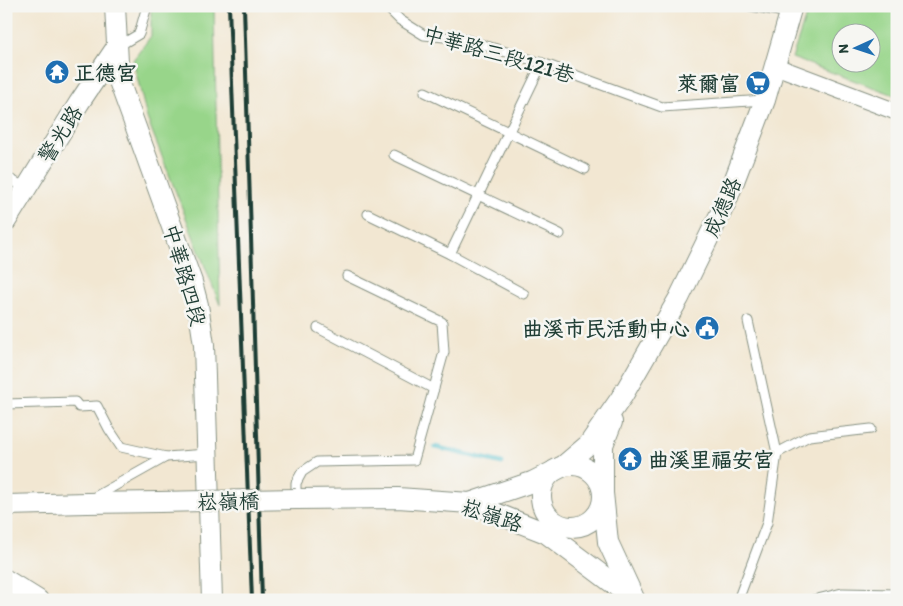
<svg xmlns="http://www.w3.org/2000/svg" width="903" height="606" font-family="Itim,'LXGW WenKai TC',sans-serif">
<rect width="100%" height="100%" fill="#f6f6f2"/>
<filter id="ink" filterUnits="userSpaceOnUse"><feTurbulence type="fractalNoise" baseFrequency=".02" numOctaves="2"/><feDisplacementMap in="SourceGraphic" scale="10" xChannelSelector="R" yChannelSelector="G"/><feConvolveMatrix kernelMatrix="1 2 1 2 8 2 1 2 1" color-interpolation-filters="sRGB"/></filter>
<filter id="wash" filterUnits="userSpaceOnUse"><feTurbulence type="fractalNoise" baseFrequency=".0096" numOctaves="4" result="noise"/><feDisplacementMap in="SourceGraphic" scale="20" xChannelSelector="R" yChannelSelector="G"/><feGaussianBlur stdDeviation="1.12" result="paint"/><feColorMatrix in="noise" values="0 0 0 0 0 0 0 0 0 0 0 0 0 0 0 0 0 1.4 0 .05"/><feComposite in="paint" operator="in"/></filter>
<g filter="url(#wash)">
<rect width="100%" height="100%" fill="#f2e7d2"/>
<g fill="#98d58a" stroke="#5c895f" fill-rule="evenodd">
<polygon points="151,6 214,6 220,305 147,118 133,60 151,36"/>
<path d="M809,6h88v90l-105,-38zM840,32h30v30h-30z"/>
</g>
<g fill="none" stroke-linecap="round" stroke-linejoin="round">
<polyline stroke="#53bfcc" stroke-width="5" points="435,447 502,463"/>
</g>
</g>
<g filter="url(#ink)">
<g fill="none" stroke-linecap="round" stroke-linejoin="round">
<defs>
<g id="service">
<polyline points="386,6 400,20 424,35 464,39 542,63 662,107 764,100"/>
<polyline points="750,6 790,13"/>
<polyline points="117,47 139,34 147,6"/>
<polyline points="425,92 585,169"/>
<polyline points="394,155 560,234"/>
<polyline points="6,177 26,188"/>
<polyline points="368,214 450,254 524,294"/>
<polyline points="450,254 542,63"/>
<polyline points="318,328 434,389"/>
<polyline points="6,404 75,402 79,407 97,406 109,429 121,447 166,457"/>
<polyline points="777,453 809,436 871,429"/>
<polyline points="93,498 166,457 207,454"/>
<polyline points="296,499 296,483 302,472 317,462 414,460 444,352 442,322 347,276"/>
<polyline points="738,600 767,523 777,453 748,321"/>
<polyline points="813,600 842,593 897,594"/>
</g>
<polyline id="minor" points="775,66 897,112"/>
<g id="tertiary">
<polyline points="115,6 119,81 192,282 198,305 204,345 212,600"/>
<polyline points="6,221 79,103 116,48"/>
<polyline points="612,422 603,445 603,493 608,542 633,596"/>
<circle cx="572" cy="496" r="31"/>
<polyline points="296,499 398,498 470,503 546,533 635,600"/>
<polyline points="470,503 532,482 562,467 589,444 623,395 679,298 726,202 765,100 792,6"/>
<polyline points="6,505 87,503 159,502"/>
<polyline points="6,580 38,600"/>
</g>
</defs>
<use href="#service" stroke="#889283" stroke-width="11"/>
<use href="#minor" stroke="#889283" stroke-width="18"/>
<use href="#tertiary" stroke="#889283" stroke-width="22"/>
<use href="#service" stroke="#fff" stroke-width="9"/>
<use href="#minor" stroke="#fff" stroke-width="16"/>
<use href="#tertiary" stroke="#fff" stroke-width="20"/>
<g stroke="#1f3d34" stroke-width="4">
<polyline points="229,6 252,600"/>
<polyline points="244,6 262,600"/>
</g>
<defs>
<polyline id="tertiary-bridge" points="159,502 296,499"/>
</defs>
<use href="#tertiary-bridge" stroke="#889283" stroke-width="22" stroke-linecap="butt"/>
<use href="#tertiary-bridge" stroke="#fff" stroke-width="20"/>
</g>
</g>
<defs>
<symbol id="temple-disc" viewBox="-11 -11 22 22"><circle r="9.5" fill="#1f6fb2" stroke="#f6f6f2"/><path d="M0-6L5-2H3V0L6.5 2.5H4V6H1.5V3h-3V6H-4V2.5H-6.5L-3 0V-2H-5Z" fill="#fff"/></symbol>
<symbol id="supermarket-disc" viewBox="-11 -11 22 22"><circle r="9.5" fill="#1f6fb2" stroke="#f6f6f2"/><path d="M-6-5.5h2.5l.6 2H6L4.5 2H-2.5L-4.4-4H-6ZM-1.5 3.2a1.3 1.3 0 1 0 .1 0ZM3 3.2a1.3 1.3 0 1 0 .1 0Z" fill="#fff"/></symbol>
<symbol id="civic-disc" viewBox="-11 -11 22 22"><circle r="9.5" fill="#1f6fb2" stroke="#f6f6f2"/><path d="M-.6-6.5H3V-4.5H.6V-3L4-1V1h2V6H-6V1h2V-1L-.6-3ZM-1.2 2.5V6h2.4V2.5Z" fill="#fff"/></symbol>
</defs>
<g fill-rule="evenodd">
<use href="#temple-disc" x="43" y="58" width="28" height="28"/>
<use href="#supermarket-disc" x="744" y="69" width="28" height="28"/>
<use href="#civic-disc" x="693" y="314" width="28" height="28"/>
<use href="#temple-disc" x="616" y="445" width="28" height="28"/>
</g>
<g text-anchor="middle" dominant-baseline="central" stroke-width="5" stroke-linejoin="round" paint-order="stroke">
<g font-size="21" fill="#1f3d34" stroke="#f6f6f2">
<text transform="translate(499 54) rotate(16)">中華路三段121巷</text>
<text transform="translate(60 134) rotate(-58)">警光路</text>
<text transform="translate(722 207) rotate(-66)">成德路</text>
<text transform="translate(185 275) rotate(74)">中華路四段</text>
<text transform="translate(228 501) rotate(-1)">崧嶺橋</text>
<text transform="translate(492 515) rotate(18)">崧嶺路</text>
</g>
<g font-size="21" font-weight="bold" fill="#1f3d34" stroke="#f6f6f2" text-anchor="start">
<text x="74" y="72">正德宮</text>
<text x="740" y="83" text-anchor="end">萊爾富</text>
<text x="690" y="328" text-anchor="end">曲溪市民活動中心</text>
<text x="648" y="459">曲溪里福安宮</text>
</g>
</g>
<rect width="903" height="606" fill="none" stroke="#f6f6f2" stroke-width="25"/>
<g transform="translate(856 48) rotate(267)"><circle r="24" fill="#f6f6f2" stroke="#a0aca6"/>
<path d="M0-4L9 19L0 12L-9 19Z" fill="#1f6fb2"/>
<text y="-8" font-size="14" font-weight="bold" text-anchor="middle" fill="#1f3d34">N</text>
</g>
</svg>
